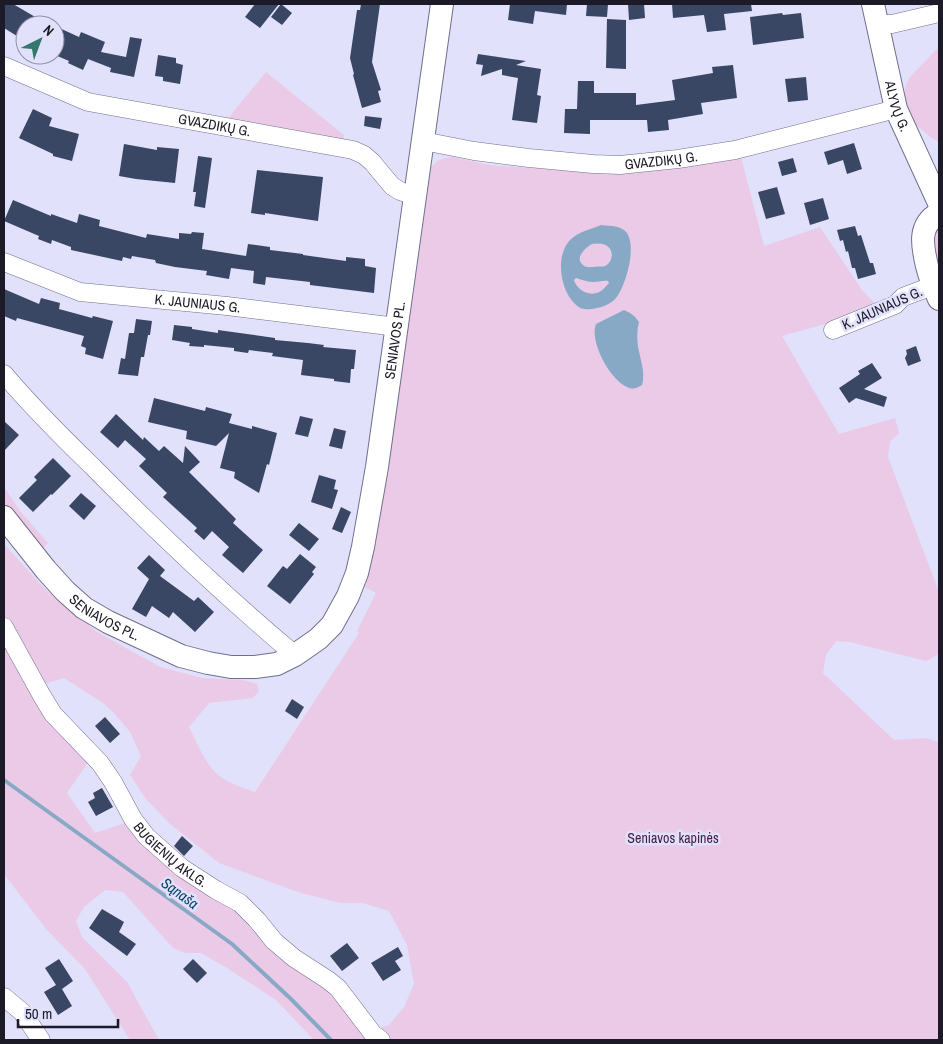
<svg xmlns="http://www.w3.org/2000/svg" width="943" height="1044" font-family="'Archivo Narrow',sans-serif">
<rect width="100%" height="100%" fill="#e1e1fb"/>
<g fill="#eacae6" fill-rule="evenodd">
<polygon points="939,47 939,142 930,137 911,120 904,95 906,84 911,76"/>
<polygon points="266,72 344,135 343,141 225,122"/>
<path d="M453,157l36,8 103,7 149,-15 23,89 56,-19 42,63 18,19 -98,27 57,98 56,-16 4,15 -9,9 -2,15 51,135v62l-13,7 -76,-19 -14,-1 -10,14 -3,18 71,67 32,-2 12,4 1,2v296h-625l-38,-40 -49,-32 -26,-15h-16l-12,-5 -50,-56 -18,-2 -21,17 -8,14 6,16 45,45 32,58h-29l-45,-71 -39,-40 -42,-55v-330l40,44 53,44 63,35 42,11 41,2 14,4 2,7 -6,7 -44,5 -20,24c8,15 15,35 28,47 7,7 28,15 38,18l104,-159 -2,-2 19,-38 -11,-6 14,-72 47,-341c8,-11 12,-16 27,-17zM601,225l14,1 16,22 -3,21 -7,20 -45,16 -13,-22 -2,-17 3,-16 19,-18zM619,312l20,10c-3,21 1,37 5,57l-48,-55 17,-8zM64,678l39,25 11,10 16,19 11,24 -11,19 16,24 23,24 50,40 82,30 40,10h22l26,8 18,34 7,39 -10,23 -15,18 -9,3 -140,-121 -115,-84 -30,10 -28,-40 22,-32 -45,-77z"/>
<path d="M939,223v55c-4,-17 -13,-41 0,-55z"/>
<path d="M592,244c9,0 17,-1 19,9 1,4 0,7 -3,10 -3,4 -6,3 -10,4 -4,0 -8,1 -12,0 -9,-3 -6,-14 -1,-19 2,-2 5,-3 7,-4z"/>
<path d="M576,278c6,2 12,4 18,4 5,0 9,-2 14,-1l1,2c-4,4 -7,9 -13,10 -9,3 -20,-5 -22,-13z"/>
<polygon points="4,487 20,511 48,543 42,549 4,506"/>
</g>
<g fill="#88a9c5" fill-rule="evenodd">
<path d="M601,225c8,1 16,0 23,5 15,11 2,56 -8,68 -6,7 -16,10 -24,11 -7,1 -12,0 -17,-5 -15,-14 -20,-48 -5,-64 8,-8 21,-11 31,-15zM592,244c5,0 11,-1 15,2 7,4 6,16 -2,20 -3,1 -8,0 -11,1 -4,0 -8,1 -11,-2 -9,-7 3,-18 9,-21zM576,278c6,2 12,4 18,4 5,0 9,-2 14,-1l1,2c-4,4 -7,9 -13,10 -9,3 -20,-5 -22,-13z"/>
<path d="M624,310c7,3 11,6 15,12 -2,8 -2,16 -1,24 2,13 8,27 4,39 -5,3 -9,5 -15,2 -17,-7 -38,-46 -31,-63z"/>
</g>
<g fill="none" stroke-linecap="round" stroke-linejoin="round">
<polyline stroke="#88a9c5" stroke-width="4" points="4,780 232,944 291,999 331,1040"/>
</g>
<g fill="#394765">
<polygon points="4,4 13,4 49,25 25,25 25,41 4,28"/>
<polygon points="255,4 279,4 260,28 245,17"/>
<polygon points="281,4 292,13 282,25 271,17"/>
<polygon points="361,4 380,4 372,62 381,90 378,91 381,102 362,108 353,75 354,74 350,58 357,10 360,10"/>
<polygon points="510,4 567,4 566,15 535,11 533,24 508,20"/>
<polygon points="587,4 608,4 607,17 586,16"/>
<polygon points="628,4 644,4 645,18 629,20"/>
<polygon points="672,4 751,4 752,11 724,14 726,30 707,32 704,15 673,18"/>
<polygon points="782,13 783,15 801,13 804,38 753,45 750,17"/>
<polygon points="607,19 626,20 626,69 606,68"/>
<polygon points="55,26 79,37 81,32 105,42 101,52 126,57 130,37 142,39 134,77 110,72 111,68 88,59 83,70 68,63 69,61 55,55"/>
<polygon points="478,54 526,61 516,65 541,69 537,95 541,96 537,123 512,120 518,78 502,75 502,69 481,76 483,65 476,64"/>
<polygon points="158,55 176,58 176,63 183,65 180,84 163,81 163,77 155,76"/>
<polygon points="733,65 737,98 701,103 703,114 668,120 669,130 648,132 647,120 590,120 590,134 564,133 565,109 577,109 578,81 594,81 594,93 636,93 636,105 675,100 672,80 713,73 712,67"/>
<polygon points="806,77 808,100 788,102 785,79"/>
<polygon points="33,109 52,118 49,126 79,134 72,161 53,156 53,154 19,138"/>
<polygon points="365,116 382,118 380,129 364,126"/>
<polygon points="854,143 862,169 847,174 843,160 828,165 824,152"/>
<polygon points="124,144 157,150 157,147 179,149 175,183 136,179 119,176"/>
<polygon points="198,156 212,158 205,208 194,206 196,192 193,192"/>
<polygon points="793,158 797,172 782,176 778,162"/>
<polygon points="257,170 323,177 318,221 265,213 265,215 251,213"/>
<polygon points="777,187 785,214 766,219 758,192"/>
<polygon points="823,198 829,219 810,225 804,203"/>
<polygon points="13,200 51,216 51,214 77,223 79,214 100,220 99,226 146,238 147,234 179,239 179,233 191,234 192,232 204,233 202,249 246,256 248,244 270,247 270,250 303,254 303,255 346,261 346,257 365,259 365,266 376,268 374,293 310,285 310,282 266,277 265,285 253,283 254,271 231,268 229,279 206,275 207,271 175,267 156,263 155,260 132,256 131,259 123,257 122,261 71,250 71,247 52,240 51,244 38,239 39,236 4,221"/>
<polygon points="855,226 858,236 861,235 870,263 873,263 876,274 858,279 855,268 852,268 848,251 846,252 843,240 840,241 837,230"/>
<polygon points="4,289 39,304 41,298 60,303 59,309 92,318 93,316 113,321 103,359 85,354 86,348 81,346 84,336 17,318 16,321 4,316"/>
<polygon points="136,319 152,321 150,335 148,335 144,357 141,357 138,376 118,374 121,358 125,359 129,333 134,333"/>
<polygon points="174,325 192,327 192,329 218,333 218,330 275,338 275,340 308,343 324,345 323,347 356,350 354,369 351,369 350,383 334,381 334,379 301,375 303,360 272,356 273,353 249,350 248,353 234,351 234,348 204,345 204,347 189,346 190,343 172,340"/>
<polygon points="916,346 921,361 908,366 905,358 907,354 906,350"/>
<polygon points="872,363 882,378 864,389 887,397 884,407 856,398 849,403 839,388 860,374 858,371"/>
<polygon points="154,398 205,411 206,407 232,414 229,423 252,429 252,426 277,433 269,465 267,464 259,493 234,478 235,472 220,468 229,433 216,446 186,439 187,431 148,422"/>
<polygon points="116,414 143,440 144,437 159,451 164,446 183,463 185,446 200,462 189,472 236,519 233,523 263,550 243,573 222,555 229,547 212,531 204,540 194,531 197,528 163,497 167,493 139,466 146,459 125,440 118,448 100,432"/>
<polygon points="300,416 313,419 308,437 295,434"/>
<polygon points="4,421 19,435 4,451"/>
<polygon points="334,428 346,431 342,449 329,446"/>
<polygon points="53,458 71,476 52,495 51,494 33,512 19,498 37,480 34,477"/>
<polygon points="319,475 336,480 334,489 338,490 332,509 311,502"/>
<polygon points="81,493 96,506 84,520 69,506"/>
<polygon points="341,507 351,512 342,533 332,529"/>
<polygon points="299,523 319,539 309,551 289,535"/>
<polygon points="300,554 316,567 312,572 314,574 290,604 267,586 283,566 287,569"/>
<polygon points="149,555 165,570 160,576 194,601 198,597 214,612 195,632 173,612 169,618 152,606 146,617 132,609 149,579 137,568"/>
<polygon points="292,699 304,707 297,719 285,711"/>
<polygon points="105,717 120,734 110,743 95,726"/>
<polygon points="102,788 113,807 96,816 88,802 95,798 93,793"/>
<polygon points="182,836 193,846 184,856 174,846"/>
<polygon points="102,909 124,922 119,932 136,944 127,956 89,928"/>
<polygon points="347,943 359,958 342,971 330,956"/>
<polygon points="398,947 403,956 395,961 401,970 383,981 371,963"/>
<polygon points="59,959 73,981 62,989 72,1006 58,1015 44,992 56,985 45,968"/>
<polygon points="193,959 207,973 197,983 183,969"/>
</g>
<g fill="none" stroke-linecap="round" stroke-linejoin="round">
<defs>
<g id="minor">
<polyline points="877,24 892,24 939,13"/>
<path id="s1" d="M4,66l84,36 265,48 11,5 8,7 20,24 8,5 15,5"/>
<path id="s2" d="M423,141l51,10 55,7 64,6 27,1 58,-6 57,-9 161,-41"/>
<path id="s3" d="M4,262l76,30 147,14 170,21"/>
<polyline points="833,330 895,305 903,297 932,286"/>
<path d="M4,374c28,33 58,63 89,93 65,66 132,129 202,188"/>
<path id="s4" d="M4,627l38,69 11,18 47,49 13,19 20,37 13,17 36,32 34,22 24,13 17,17 17,21 20,17 34,22 10,8 35,46 8,6"/>
<polyline points="4,997 22,1012 41,1040"/>
</g>
<g id="major">
<path id="s5" d="M873,4l23,105 43,94"/>
<path d="M939,213c-21,12 -17,32 -12,53 3,12 7,22 12,33"/>
<path id="s6" d="M4,517l42,53 19,21 19,17 24,14 73,34 27,7 23,4h24l22,-3 18,-9 23,-16 14,-14 16,-29 9,-23 6,-26 14,-80 65,-463"/>
</g>
</defs>
<use href="#minor" stroke="#716f8d" stroke-width="19"/>
<use href="#major" stroke="#716f8d" stroke-width="24"/>
<use href="#minor" stroke="#fff" stroke-width="18"/>
<use href="#major" stroke="#fff" stroke-width="22"/>
</g>
<g text-anchor="middle" dominant-baseline="central" stroke-width="5" stroke-linejoin="round" paint-order="stroke">
<g font-size="14" fill="#1b1a26" stroke="#e1e1fb">
<text stroke="none"><textPath href="#s5" startOffset="105">ALYVŲ G.</textPath></text>
<text stroke="none"><textPath href="#s1" startOffset="220">GVAZDIKŲ G.</textPath></text>
<text stroke="none"><textPath href="#s2" startOffset="240">GVAZDIKŲ G.</textPath></text>
<text stroke="none"><textPath href="#s3" startOffset="200">K. JAUNIAUS G.</textPath></text>
<text transform="translate(882 308) rotate(-24)">K. JAUNIAUS G.</text>
<text stroke="none"><textPath href="#s6" startOffset="689">SENIAVOS PL.</textPath></text>
<text stroke="none"><textPath href="#s6" startOffset="144">SENIAVOS PL.</textPath></text>
<text stroke="none"><textPath href="#s4" startOffset="285">BUGIENIŲ AKLG.</textPath></text>
</g>
<g font-size="14" fill="#431a41" stroke="#e1e1fb">
<text x="673" y="838">Seniavos kapinės</text>
</g>
<g font-size="15" font-style="italic" fill="#0a4369" stroke="#e1e1fb">
<text transform="translate(180 893) rotate(36)">Sąnaša</text>
</g>
</g>
<rect width="943" height="1044" fill="none" stroke="#1b1a26" stroke-width="10"/>
<g transform="translate(40 40) rotate(42)"><circle r="24" fill="#e1e1fb" stroke="#9291a6"/>
<path d="M0-4L9 19L0 12L-9 19Z" fill="#34786d"/>
<text y="-8" font-size="14" font-weight="bold" text-anchor="middle" fill="#1b1a26">N</text>
</g>
<path d="M18 1019v8h100v-8" fill="none" stroke="#1b1a26" stroke-width="2.5"/>
<text x="25" y="1019" font-size="15" fill="#1b1a26" stroke="#e1e1fb" stroke-width="4" paint-order="stroke">50 m</text>
</svg>
